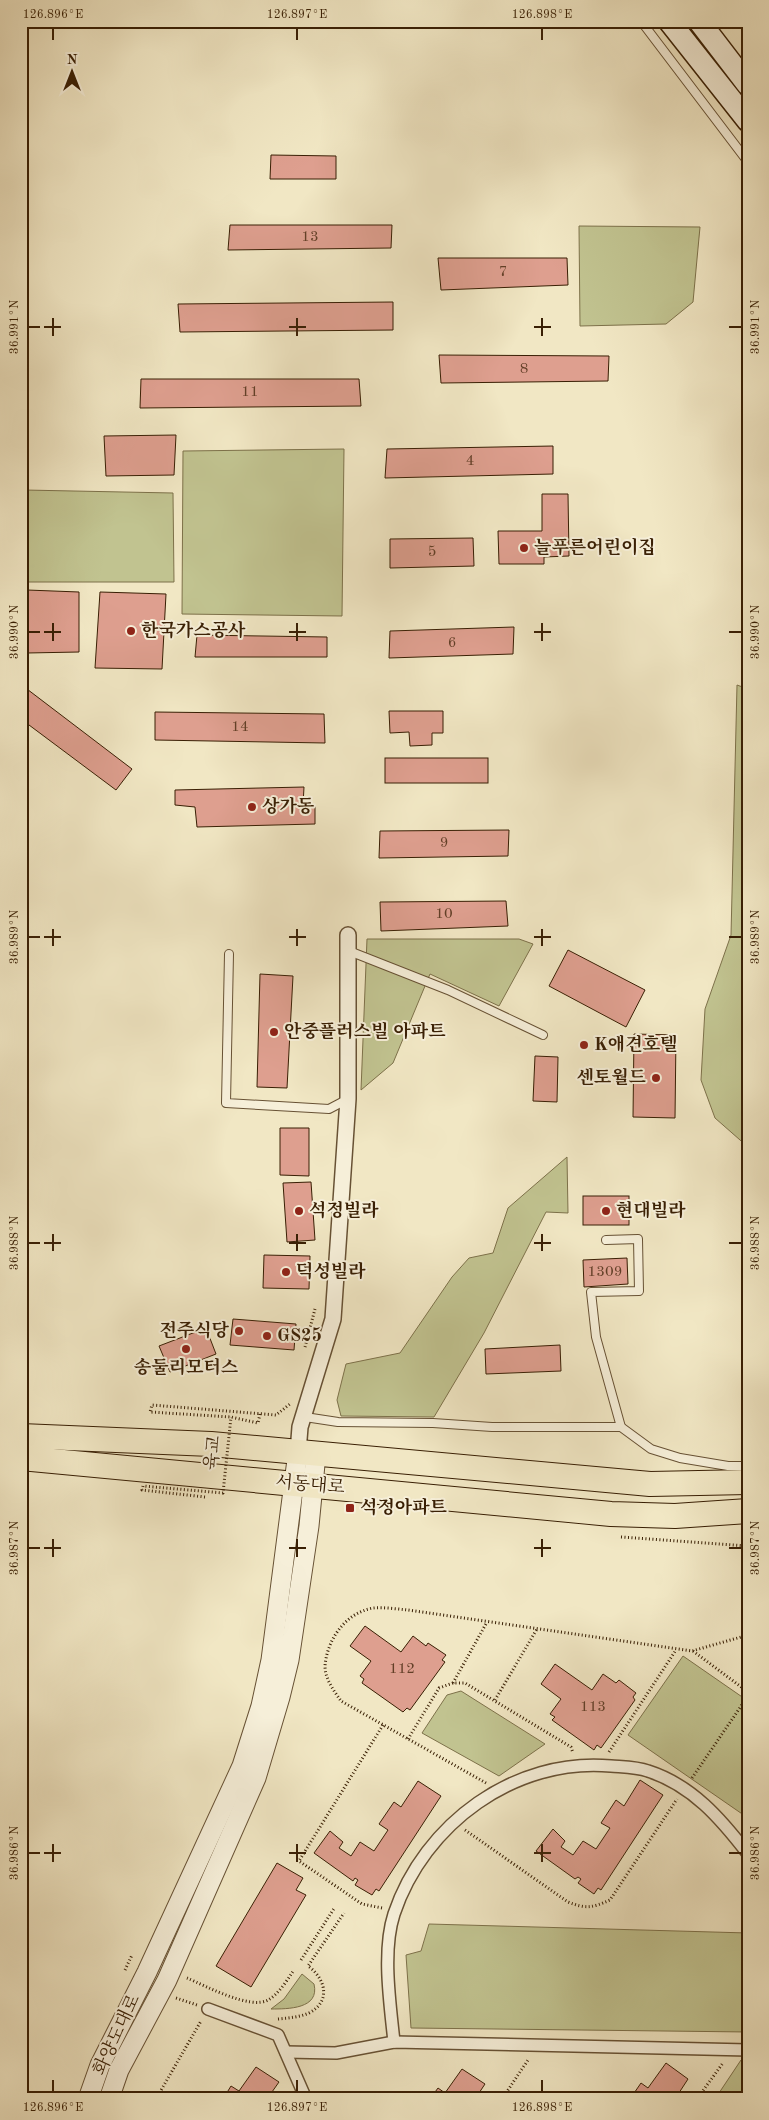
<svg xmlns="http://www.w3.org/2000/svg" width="769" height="2120" font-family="'Old Standard TT','Noto Serif KR',serif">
<rect width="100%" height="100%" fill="#f1e7c4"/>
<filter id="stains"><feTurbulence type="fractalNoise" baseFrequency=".004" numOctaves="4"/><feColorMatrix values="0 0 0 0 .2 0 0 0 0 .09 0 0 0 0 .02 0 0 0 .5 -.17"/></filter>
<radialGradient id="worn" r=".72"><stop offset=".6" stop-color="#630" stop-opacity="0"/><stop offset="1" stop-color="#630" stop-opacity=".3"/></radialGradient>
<g fill="#c1c390" stroke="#7d714a">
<polygon points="579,226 700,227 693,302 666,324 580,326"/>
<polygon points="344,449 342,616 182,614 183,451"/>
<polygon points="24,490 173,493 174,582 23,582"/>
<polygon points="737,685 748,689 748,1147 715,1118 701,1080 705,1009 731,935"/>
<polygon points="367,939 519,939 533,944 499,1006 430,974 393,1063 361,1090"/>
<polygon points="567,1157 568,1213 546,1212 484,1333 434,1417 341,1416 337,1400 346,1364 400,1353 452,1277 469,1258 493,1253 508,1208"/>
<polygon points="683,1656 748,1701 748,1818 628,1735"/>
<polygon points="461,1691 545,1744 499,1776 422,1733 447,1695"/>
<polygon points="429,1924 748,1933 748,2032 411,2028 406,1955 421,1951"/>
<path d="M302,1974l12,10c6,25 -26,25 -43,25l13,-10z"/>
<polygon points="741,2060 748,2065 748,2099 715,2099"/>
</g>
<g fill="#de9f8f" stroke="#391f04">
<polygon points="271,155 336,156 336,179 270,179"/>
<polygon points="230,225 392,225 391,248 228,250"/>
<polygon points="438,258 567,258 568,285 441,290"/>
<polygon points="393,302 393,330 180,332 178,304"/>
<polygon points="439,355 609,356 608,381 441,383"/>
<polygon points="141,379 359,379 361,406 140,408"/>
<polygon points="176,435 174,475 106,476 104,436"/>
<polygon points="553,446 553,474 385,478 387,449"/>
<polygon points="542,494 568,494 569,556 544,557 544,564 499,564 498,531 542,531"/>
<polygon points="473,538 474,566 390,568 390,539"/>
<polygon points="27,590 79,592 79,652 27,653"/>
<polygon points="100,592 166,594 162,669 95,668"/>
<polygon points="514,627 513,654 389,658 390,631"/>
<polygon points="197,635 327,637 327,657 195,657"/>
<polygon points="23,686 132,769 116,790 21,719"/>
<polygon points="389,711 443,711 443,733 432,733 432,745 410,746 409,732 390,733"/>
<polygon points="155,712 324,714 325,743 155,740"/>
<rect x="385" y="758" width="103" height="25"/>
<polygon points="304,787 303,805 315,806 315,824 197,827 195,807 175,805 175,790"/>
<polygon points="509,830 508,856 379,858 380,831"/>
<polygon points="506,901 508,926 381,931 380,902"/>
<polygon points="568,950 645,990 626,1027 549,986"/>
<polygon points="260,974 293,976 287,1088 257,1087"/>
<polygon points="634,1034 676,1035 675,1118 633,1117"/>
<polygon points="535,1056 558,1057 557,1102 533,1101"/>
<polygon points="280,1128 309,1128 309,1176 280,1175"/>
<polygon points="311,1182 315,1240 287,1242 283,1183"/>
<rect x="583" y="1196" width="46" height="29"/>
<polygon points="264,1255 310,1256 309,1289 263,1288"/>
<polygon points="627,1258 628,1284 584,1287 583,1260"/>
<polygon points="233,1319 296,1324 294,1350 230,1345"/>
<polygon points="206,1328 216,1354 170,1372 159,1346"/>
<polygon points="560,1345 561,1371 486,1374 485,1349"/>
<polygon points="21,1346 26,1355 21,1357"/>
<polygon points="365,1626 401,1652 413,1636 426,1646 428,1643 446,1655 442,1660 445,1662 410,1710 407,1708 403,1712 362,1683 364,1679 360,1676 371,1661 350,1646"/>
<polygon points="555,1664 592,1690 603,1674 616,1683 619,1680 636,1693 633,1697 635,1700 601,1748 597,1745 594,1750 552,1720 555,1717 550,1714 561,1699 541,1684"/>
<polygon points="640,1780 663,1795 601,1890 598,1888 594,1894 578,1883 581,1879 578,1877 575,1879 536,1851 553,1829 565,1841 561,1847 573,1855 583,1841 596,1849 610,1828 601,1823 616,1800 624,1806"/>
<polygon points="418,1781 441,1796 379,1891 376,1889 372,1895 355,1885 358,1880 355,1878 353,1881 314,1853 330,1831 343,1842 339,1848 351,1856 360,1842 374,1851 388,1830 379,1824 394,1802 401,1807"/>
<polygon points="277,1863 303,1878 296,1890 306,1895 251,1987 216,1966"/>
<polygon points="666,2063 688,2079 675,2099 630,2099 641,2083 648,2088"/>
<polygon points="256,2067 279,2082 267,2099 223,2099 231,2086 239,2091"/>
<polygon points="462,2069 485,2084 475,2099 430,2099 438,2088 445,2093"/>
</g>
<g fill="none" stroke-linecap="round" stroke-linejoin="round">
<defs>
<g id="service">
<polyline points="641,21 748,162"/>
<polyline points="349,951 448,990 543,1035"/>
<polyline points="229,954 226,1103 329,1109 348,1099"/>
<polyline points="606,1240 638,1239 639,1291 591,1292 596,1337 621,1427"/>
<polyline points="305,1417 338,1422 433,1423 492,1427 621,1427 651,1449 680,1458 728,1466 748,1466"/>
</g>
<g id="pedestrian">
<polyline points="208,2009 278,2035 306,2099"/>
<path d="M394,2042c-4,-39 -12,-91 0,-128 30,-90 121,-157 217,-148 12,1 26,1 37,5 44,14 73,48 100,83"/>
<polyline points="286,2052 336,2053 394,2042 748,2050"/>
</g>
<polyline id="minor" points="298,1452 300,1427 333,1319 348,1099 348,935"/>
<g id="tertiary">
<polyline points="88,2099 100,2065 147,1972 242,1766 261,1706 271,1660 298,1452"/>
<polyline points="109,2099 119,2070 167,1980 256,1778 280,1697 289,1660 309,1526 316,1454"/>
</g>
<g id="secondary">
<polyline points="669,21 748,121"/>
<polyline points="699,21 748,85"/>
</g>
<g id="primary">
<polyline points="21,1436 211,1444 650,1484 748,1482"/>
<polyline points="21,1458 611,1514 675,1516 748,1511"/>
</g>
</defs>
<use href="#service" stroke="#675134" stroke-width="10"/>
<use href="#pedestrian" stroke="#675134" stroke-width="14"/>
<use href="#minor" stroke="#675134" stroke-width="18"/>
<use href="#tertiary" stroke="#675134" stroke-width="21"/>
<use href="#secondary" stroke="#391f04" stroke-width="24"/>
<use href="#primary" stroke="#391f04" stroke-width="26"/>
<g stroke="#391f04" stroke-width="3" stroke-dasharray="1 2.5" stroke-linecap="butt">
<polyline points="305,1347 315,1309"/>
<polyline points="260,1414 258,1423 231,1417 150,1412 152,1405 276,1415 290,1404"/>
<polyline points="621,1537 748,1546"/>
<polyline points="693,1651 748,1692"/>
<polyline points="453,1683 487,1622"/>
<polyline points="495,1700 537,1629"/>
<polyline points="408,1739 439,1688 453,1683 465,1683 571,1747 573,1753"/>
<polyline points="609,1752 676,1650"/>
<polyline points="692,1778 748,1696"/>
<path d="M486,1783l-145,-82c-7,-10 -16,-22 -16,-35 2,-26 20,-53 48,-58 11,-1 24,1 35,2l284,41 56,-16"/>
<path d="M465,1830l103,72c18,7 24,6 42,-2l67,-101"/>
<polyline points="382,1908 362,1904 299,1861 383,1725"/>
<polyline points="301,1960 335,1907"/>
<polyline points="125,1970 132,1955"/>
<path d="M187,1978c19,8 63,32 81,22 11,-6 19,-20 26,-30"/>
<polyline points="176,1998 197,2005"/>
<path d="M278,2019c11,-1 22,-2 31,-6 23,-12 16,-35 -1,-47l36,-53"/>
<polyline points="156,2099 201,2021"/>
<polyline points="502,2099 528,2060"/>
<polyline points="697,2099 723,2063"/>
</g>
<use href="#service" stroke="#f6efd9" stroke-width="8"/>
<use href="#pedestrian" stroke="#f6efd9" stroke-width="11"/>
<use href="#minor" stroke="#f6efd9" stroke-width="15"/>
<use href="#tertiary" stroke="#f6efd9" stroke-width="19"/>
<use href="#secondary" stroke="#f6efd9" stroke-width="21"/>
<use href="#primary" stroke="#f1e7c4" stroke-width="24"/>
<polyline stroke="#391f04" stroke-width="3" stroke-dasharray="1 2.5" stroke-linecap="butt" points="205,1497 142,1490 143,1486 223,1493 231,1417"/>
</g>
<path fill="none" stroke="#391f04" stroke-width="2" d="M53,28v12M297,28v12M542,28v12M53,318v18M297,318v18M542,318v18M28,327h12M44,327h17M289,327h17M534,327h17M729,327h13M53,623v18M297,623v18M542,623v18M28,632h12M44,632h17M289,632h17M534,632h17M729,632h13M53,929v17M297,929v17M542,929v17M28,937h12M44,937h17M289,937h17M534,937h17M729,937h13M53,1234v17M297,1234v17M542,1234v17M28,1243h12M44,1243h17M289,1243h17M534,1243h17M729,1243h13M53,1539v18M297,1539v18M542,1539v18M28,1548h12M44,1548h17M289,1548h17M534,1548h17M729,1548h13M53,1844v18M297,1844v18M542,1844v18M28,1853h12M44,1853h17M289,1853h17M534,1853h17M729,1853h13M53,2080v12M297,2080v12M542,2080v12"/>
<g fill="#8f2418" stroke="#f6efd9" stroke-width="2">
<circle cx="524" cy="548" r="5"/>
<circle cx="131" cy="631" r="5"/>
<circle cx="252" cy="807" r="5"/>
<circle cx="274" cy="1032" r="5"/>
<circle cx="584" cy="1045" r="5"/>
<circle cx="656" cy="1078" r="5"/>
<circle cx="299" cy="1211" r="5"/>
<circle cx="606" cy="1211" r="5"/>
<circle cx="286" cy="1272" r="5"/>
<circle cx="239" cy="1331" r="5"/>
<circle cx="267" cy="1336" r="5"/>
<circle cx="186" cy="1349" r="5"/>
<rect x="345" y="1503" width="10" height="10" rx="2.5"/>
</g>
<g text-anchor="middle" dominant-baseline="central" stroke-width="4" stroke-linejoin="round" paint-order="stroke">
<g font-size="15" fill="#623f27">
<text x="310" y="237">13</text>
<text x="503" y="272">7</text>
<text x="524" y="369">8</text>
<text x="250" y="392">11</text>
<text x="470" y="461">4</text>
<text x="432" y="552">5</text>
<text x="452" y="643">6</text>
<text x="240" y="727">14</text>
<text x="444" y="843">9</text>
<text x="444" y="914">10</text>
<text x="605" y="1272">1309</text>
<text x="402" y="1669">112</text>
<text x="593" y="1707">113</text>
</g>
<g font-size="18" font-weight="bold" fill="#391f04" stroke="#f6efd9" text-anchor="start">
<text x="534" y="548">늘푸른어린이집</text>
<text x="141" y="631">한국가스공사</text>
<text x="262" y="807">상가동</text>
<text x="284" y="1032">안중플러스빌 아파트</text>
<text x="594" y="1045">K애견호텔</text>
<text x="646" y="1078" text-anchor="end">센토월드</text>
<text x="309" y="1211">석정빌라</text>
<text x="616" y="1211">현대빌라</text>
<text x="296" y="1272">덕성빌라</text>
<text x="229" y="1331" text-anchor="end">전주식당</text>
<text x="277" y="1336">GS25</text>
<text x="186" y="1368" text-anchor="middle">송둘리모터스</text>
<text x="360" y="1508">석정아파트</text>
</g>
<g font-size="18" fill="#391f04" stroke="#f6efd9">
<text transform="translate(213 1453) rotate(-84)">육교</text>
<text transform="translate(310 1485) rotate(5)">서동대로</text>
<text transform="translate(117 2035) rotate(-65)">화양도대로</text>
</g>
</g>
<rect width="769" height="2120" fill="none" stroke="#f1e7c4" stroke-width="55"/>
<g transform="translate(72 72)" stroke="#f6efd9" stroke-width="4" paint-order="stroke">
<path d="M0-4L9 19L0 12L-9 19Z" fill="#391f04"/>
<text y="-8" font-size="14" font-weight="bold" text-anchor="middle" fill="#391f04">N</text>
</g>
<rect x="28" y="28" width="714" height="2064" fill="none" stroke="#391f04" stroke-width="2"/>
<g font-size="12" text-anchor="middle" fill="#391f04">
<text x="53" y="18">126.896°E</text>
<text x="297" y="18">126.897°E</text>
<text x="542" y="18">126.898°E</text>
<text transform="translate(14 327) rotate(-90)" y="4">36.991°N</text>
<text transform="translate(755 327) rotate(-90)" y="4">36.991°N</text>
<text transform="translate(14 632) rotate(-90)" y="4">36.990°N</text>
<text transform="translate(755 632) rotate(-90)" y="4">36.990°N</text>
<text transform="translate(14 937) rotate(-90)" y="4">36.989°N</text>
<text transform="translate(755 937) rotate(-90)" y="4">36.989°N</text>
<text transform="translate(14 1243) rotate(-90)" y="4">36.988°N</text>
<text transform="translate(755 1243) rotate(-90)" y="4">36.988°N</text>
<text transform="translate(14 1548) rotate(-90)" y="4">36.987°N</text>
<text transform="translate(755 1548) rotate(-90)" y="4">36.987°N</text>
<text transform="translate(14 1853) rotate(-90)" y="4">36.986°N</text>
<text transform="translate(755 1853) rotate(-90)" y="4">36.986°N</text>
<text x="53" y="2111">126.896°E</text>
<text x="297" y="2111">126.897°E</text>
<text x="542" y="2111">126.898°E</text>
</g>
<rect width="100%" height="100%" filter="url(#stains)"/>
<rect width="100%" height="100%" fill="url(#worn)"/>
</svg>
